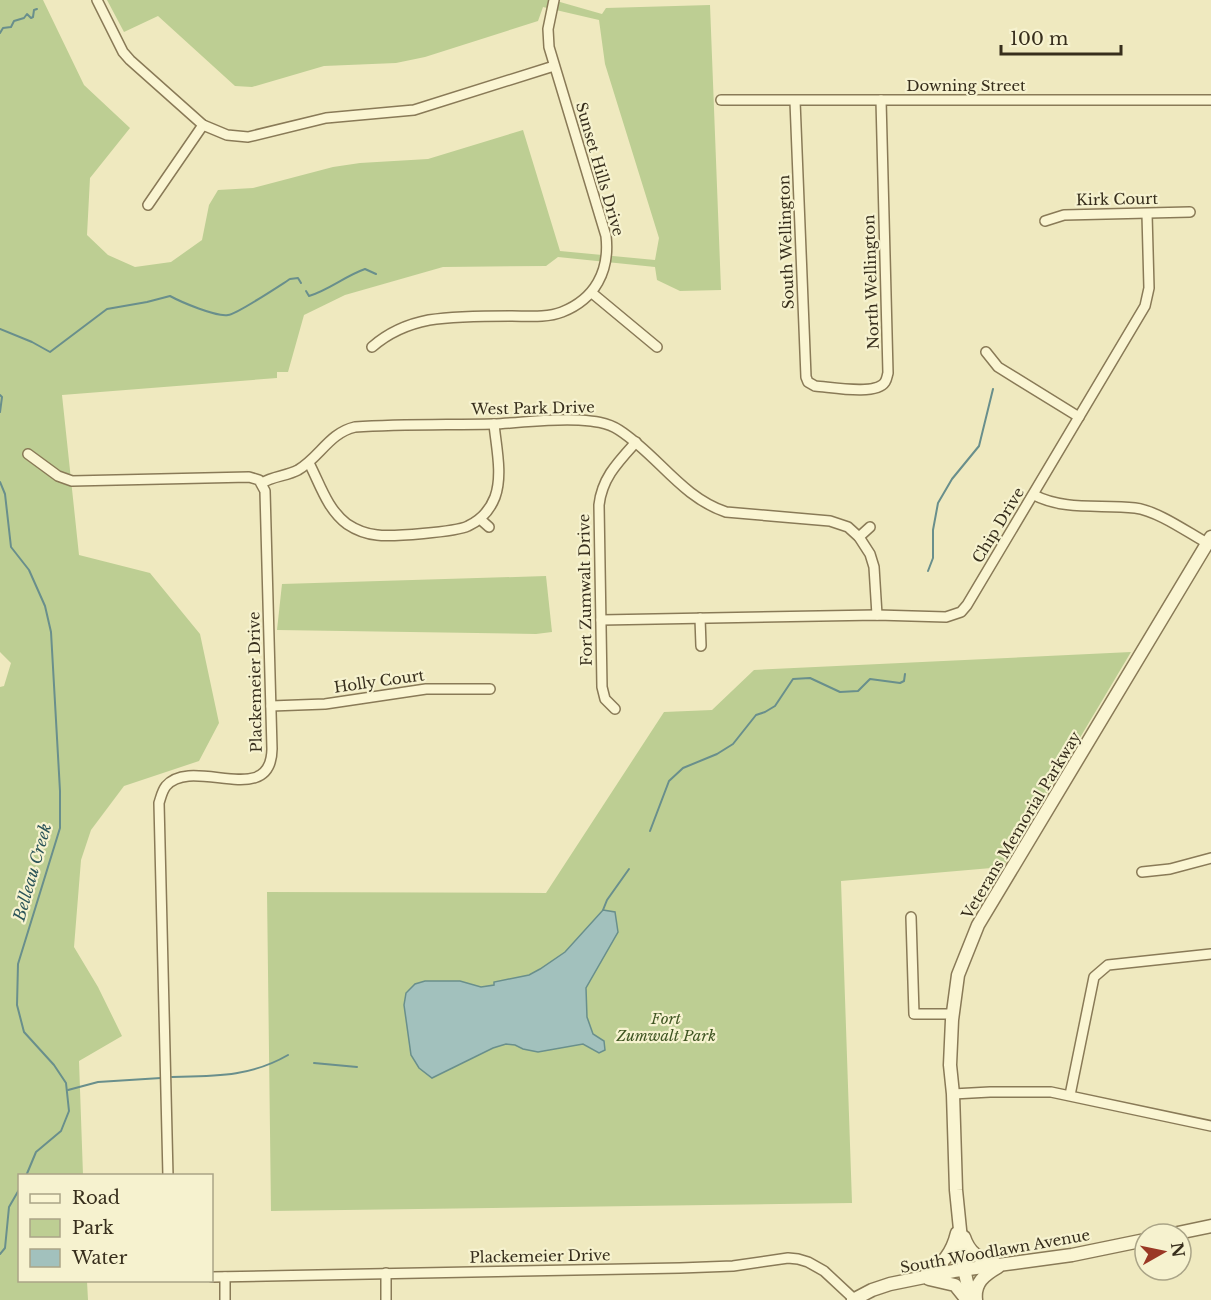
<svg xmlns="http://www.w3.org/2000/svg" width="1211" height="1300" font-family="'Libre Baskerville',serif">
<rect width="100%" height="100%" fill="#efe9bf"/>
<g fill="#bdce93">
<polygon points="0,0 43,0 84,85 130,128 90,178 87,235 108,255 135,267 171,262 202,240 209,205 218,190 253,188 333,167 360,163 428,159 523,130 560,251 655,260 659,238 605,64 599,20 543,7 538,21 425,57 396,63 324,66 252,87 235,86 158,16 124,32 107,0 553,0 602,14 606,8 710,5 721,290 680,291 657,280 655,267 558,257 546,266 443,267 345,295 304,315 288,372 277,372 277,378 62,395 79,555 150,573 200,634 219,723 199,761 124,786 91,830 81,860 74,947 98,987 122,1036 79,1061 83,1175 20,1176 20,1280 87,1281 88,1300 0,1300 0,687 4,686 11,663 0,652"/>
<polygon points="546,576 552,632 536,634 277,630 282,584"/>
<polygon points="1131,652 1003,867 841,881 852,1203 271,1211 267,892 546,893 664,712 712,710 754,670"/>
</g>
<polygon fill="#a2c1bd" stroke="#698f8c" stroke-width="1.5" points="603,910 615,912 618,932 586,988 587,1017 593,1034 604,1041 605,1050 599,1053 583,1044 538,1052 523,1049 515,1045 506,1044 493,1048 432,1078 419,1068 411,1055 404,1005 406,993 415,984 425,981 460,981 481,987 494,985 494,982 529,975 540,969 565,952"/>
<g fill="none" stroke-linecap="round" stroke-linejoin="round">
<g stroke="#698f8c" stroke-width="2">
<polyline points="0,33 3,28 11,27 14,21 24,18 27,14 31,18 33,17 34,10 37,9"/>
<path d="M306,291l3,5c20,-6 36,-20 56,-27l11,5"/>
<path d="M0,329l32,13 18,10 57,-43 40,-7 23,-6c11,6 46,21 58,19 9,-1 51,-29 62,-36l8,-1 3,5"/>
<polyline points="0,395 2,397 0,412"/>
<polyline points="0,482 5,494 11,547 29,570 45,606 51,632 60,791 60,828 18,964 17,1005 24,1032 54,1065 66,1083 69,1111 61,1131 36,1152 26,1176"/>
<polyline points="928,571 933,558 933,530 938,503 952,479 979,446 993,389"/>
<polyline points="650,831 669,781 683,768 717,754 733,744 756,715 765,712 775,706 793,679 810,678 840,692 858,691 870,679 900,683 904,681 905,674"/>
<polyline points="603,910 607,900 629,869"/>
<polyline points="314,1063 357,1067"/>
<path d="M172,1077c43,-1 78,0 116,-22"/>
<polyline points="68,1090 98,1082 161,1078"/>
<polyline points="0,1254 5,1248 9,1207 20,1188"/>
</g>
<defs>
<g id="minor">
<polyline points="97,0 123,52 130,60 203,125 227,135 248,137 326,118 414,110 554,66"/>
<polyline points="721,100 1211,100"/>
<path d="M795,101l11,276 2,5 7,4c16,1 61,10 70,-4 2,-3 2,-6 3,-9l-7,-273"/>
<polyline points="148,205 203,125"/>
<polyline points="1045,221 1064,215 1190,212"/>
<polyline points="592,293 657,347"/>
<path d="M372,347c16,-14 36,-23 57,-27 27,-4 55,-4 83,-4 15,0 35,2 50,-4 33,-13 48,-41 44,-76l-57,-189 -1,-18 6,-29"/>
<polyline points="986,352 998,367 1079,417"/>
<path d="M28,454l30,22 14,5 177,-4 10,3 6,11 7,258c-1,61 -80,6 -106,37 -4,5 -5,11 -7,17l9,373"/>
<path d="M309,463c11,21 18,46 38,61 9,6 19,10 30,11 14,2 79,-3 91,-9 13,-6 22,-16 27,-29 8,-22 1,-51 -1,-73"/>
<path d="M262,483c11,-7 25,-7 36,-13 22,-13 31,-37 57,-43 46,-3 92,-2 138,-3 28,-1 58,-6 86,-4 14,1 28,2 40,10 39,25 62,67 107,82l104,9 18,6 11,10 11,17 4,13 3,48"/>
<path d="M1034,495c31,16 67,9 101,13 23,3 52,24 72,35"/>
<polyline points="480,519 489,527"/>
<polyline points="859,537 870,527"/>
<polyline points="700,618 701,646"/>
<polyline points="601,620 877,615 946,617 961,612 967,605 1145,306 1149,288 1147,214"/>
<polyline points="271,706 325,704 426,689 490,689"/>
<path d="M615,709l-10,-10 -3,-12 -3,-182c3,-27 19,-43 37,-63"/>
<polyline points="1142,872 1170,869 1211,858"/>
<polyline points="911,917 914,1014 953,1014"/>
<polyline points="953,1094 990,1092 1051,1092 1211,1126"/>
<polyline points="1070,1095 1094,977 1108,965 1211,954"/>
<polyline points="386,1273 386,1300"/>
<polyline points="212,1277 680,1268 733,1266 788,1258 798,1259 808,1262 824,1271 854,1299"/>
<polyline points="225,1277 225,1300"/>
</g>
<g id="tertiary">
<polyline points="1173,1234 1211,1226"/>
<path d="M964,1237c5,15 14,22 30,25"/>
<path d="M926,1275c17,-12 26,-21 31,-42"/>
<polyline points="929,1279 955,1285 967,1300"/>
<polyline points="853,1300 872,1290 890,1284 954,1271 1072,1255 1145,1240"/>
<polyline points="971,1300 964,1269 956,1190 953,1094 950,1065 952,1020 958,975 978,925 1211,537"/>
<path d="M976,1300c-2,-17 8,-25 22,-33"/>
</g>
</defs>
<use href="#minor" stroke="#897a57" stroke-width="12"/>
<use href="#tertiary" stroke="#897a57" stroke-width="15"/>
<use href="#minor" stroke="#faf5d2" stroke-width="9"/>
<use href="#tertiary" stroke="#faf5d2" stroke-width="12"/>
</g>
<g text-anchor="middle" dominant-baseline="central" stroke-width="4.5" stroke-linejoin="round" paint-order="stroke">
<g font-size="15" fill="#372e1c" stroke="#f6f2cf">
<text x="966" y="85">Downing Street</text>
<text transform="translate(600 169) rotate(74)">Sunset Hills Drive</text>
<text transform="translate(1117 199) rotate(-1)">Kirk Court</text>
<text transform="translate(786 242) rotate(-92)">South Wellington</text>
<text transform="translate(871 282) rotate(-92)">North Wellington</text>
<text transform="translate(533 408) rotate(-1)">West Park Drive</text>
<text transform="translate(998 525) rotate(-59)">Chip Drive</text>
<text transform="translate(585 590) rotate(-91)">Fort Zumwalt Drive</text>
<text transform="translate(379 681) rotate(-8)">Holly Court</text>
<text transform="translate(255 682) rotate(-91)">Plackemeier Drive</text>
<text transform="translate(1021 825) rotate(-59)">Veterans Memorial Parkway</text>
<text transform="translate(995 1251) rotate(-10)">South Woodlawn Avenue</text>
<text transform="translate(540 1256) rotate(-1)">Plackemeier Drive</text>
</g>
<g font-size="15" font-style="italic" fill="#3f5522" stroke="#f6f2cf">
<text x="666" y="1018">Fort<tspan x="666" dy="17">Zumwalt Park</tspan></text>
</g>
<g font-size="16" font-style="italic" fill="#2a5358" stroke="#f6f2cf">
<text transform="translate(32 872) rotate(-74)">Belleau Creek</text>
</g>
</g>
<rect x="18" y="1174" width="195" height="108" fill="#f6f2cf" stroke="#aaa487" stroke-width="1.5"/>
<rect x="30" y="1194" width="30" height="9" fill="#faf5d2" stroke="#aaa487" stroke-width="1.5"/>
<text x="72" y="1204" font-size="18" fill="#372e1c">Road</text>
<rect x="30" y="1219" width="30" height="18" fill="#bdce93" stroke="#aaa487" stroke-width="1.5"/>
<text x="72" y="1234" font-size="18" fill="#372e1c">Park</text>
<rect x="30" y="1249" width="30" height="18" fill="#a2c1bd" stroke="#aaa487" stroke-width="1.5"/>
<text x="72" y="1264" font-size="18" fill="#372e1c">Water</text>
<g transform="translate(1163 1252) rotate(81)"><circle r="28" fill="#f6f2cf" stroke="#aaa487" stroke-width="1.5"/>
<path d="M0-4.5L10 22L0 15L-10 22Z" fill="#9a3825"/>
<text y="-9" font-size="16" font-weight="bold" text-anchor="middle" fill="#372e1c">N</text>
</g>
<path d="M1001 45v9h120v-9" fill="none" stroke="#372e1c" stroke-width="3"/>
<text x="1010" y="45" font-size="18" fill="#372e1c" stroke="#f6f2cf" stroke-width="4.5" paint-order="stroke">100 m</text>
</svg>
